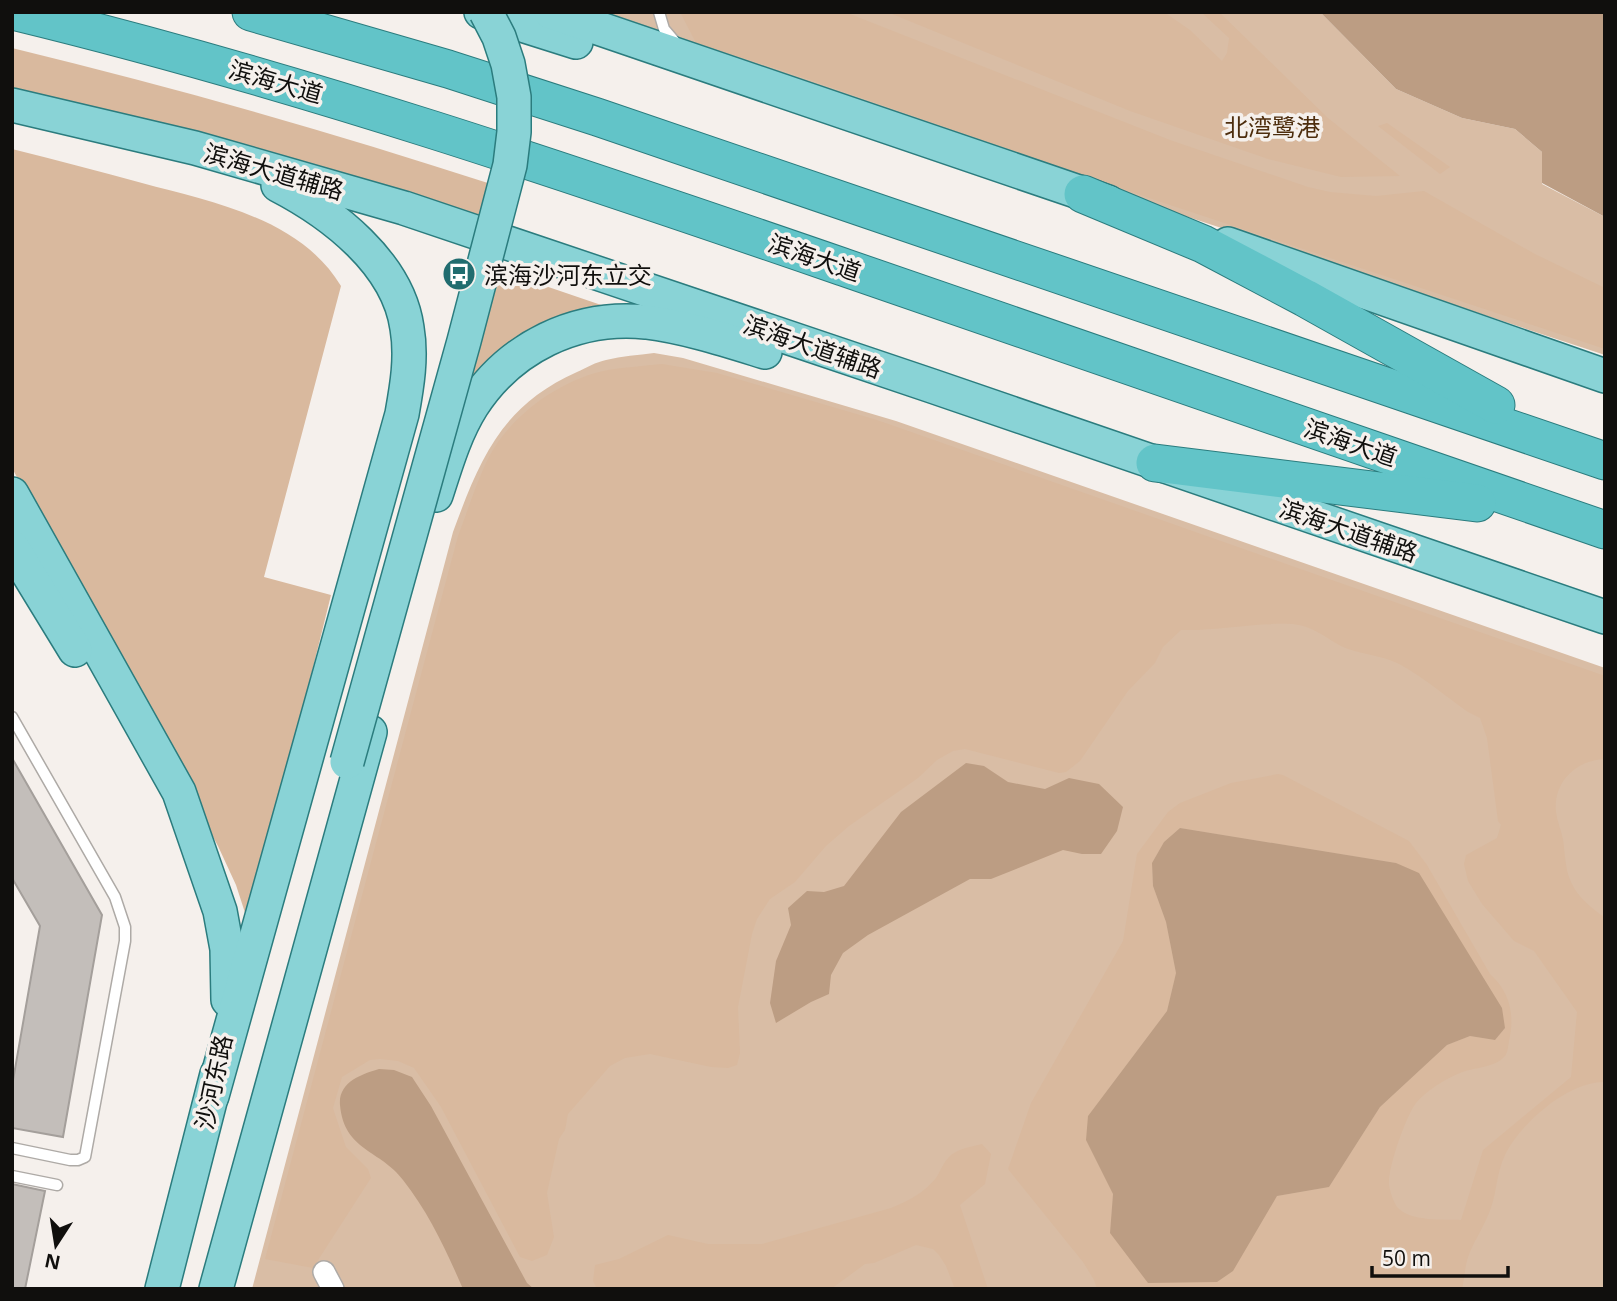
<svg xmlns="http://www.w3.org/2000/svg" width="1617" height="1301" font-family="'Open Sans','Noto Sans SC',sans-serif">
<rect width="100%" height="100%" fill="#f5f0ec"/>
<g fill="#d9bda5">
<polygon points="569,12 1320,12 1396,89 1462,118 1515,129 1542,152 1542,184 1605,217 1605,355"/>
<path d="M654,353l29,5 213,63 709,247v621h-1353l201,-757c27,-73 48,-126 124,-160 9,-4 19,-10 29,-12 16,-4 32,-5 48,-7z"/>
</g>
<g fill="#d9b99e" fill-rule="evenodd">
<polygon points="680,12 845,12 1170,140 1308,187 1330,192 1376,196 1424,191 1535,254 1605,288 1605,349 1155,200 785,71 696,43"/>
<polygon points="887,12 1164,12 1190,30 1222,61 1227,53 1229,38 1201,12 1219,12 1328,118 1400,176 1341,177 1268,159 1130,111"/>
<path d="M12,48c162,39 321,85 479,136l-10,42 -469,-135z"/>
<polygon points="1387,123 1450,167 1440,174 1378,126"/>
<path d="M12,149c44,11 87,22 130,34 70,19 158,35 199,103l-77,291 67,18 -82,330 -13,-40 -18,-39 -206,-378z"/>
<polygon points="490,267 610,308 455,411"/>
<path d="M662,364l55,9 160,47 728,256v83c-29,1 -52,23 -49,53 1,9 5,18 7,27 2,14 2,31 8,43 7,16 21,26 34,36v164c-37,-1 -85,42 -100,73 -9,18 -8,40 -16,58 -5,13 -13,25 -19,39 -5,10 -5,25 -8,37h-365l-3,-9 -11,-18 -75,-93 23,-66 92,-162 14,-87 31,-42 12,-9 51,-20 47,-9 5,1 126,66 18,24 63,109c20,18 25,41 19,67 -1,5 -1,11 -4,15 -10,12 -31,11 -45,17 -15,6 -33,17 -44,30 -10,13 -28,64 -27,81 0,5 5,20 9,24 14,14 45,11 63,12l22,-70 88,-73 6,-65 -43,-61 -20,-10 -32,-37 -14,-23 -4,-17 2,-9 31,-17 4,-13 -3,-4 -11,-83 -7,-20 -12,-6c-20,-14 -50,-39 -71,-49 -17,-8 -39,-9 -56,-17 -17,-9 -28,-20 -48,-22 -38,-2 -75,7 -112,6l-18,17 -8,16 -27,28 -48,70 -14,11 -7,1 -94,-24 -12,2 -16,9 -19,18 -69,48 -23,20 -31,36 -25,17 -13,20 -5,15 -14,73 2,46 -3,12 -9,3 -17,-1 -61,-13 -25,4 -15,8 -42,48 -3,16 -6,9 -12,54 7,44 -7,18 -15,6 -12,-4 -79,-150 -27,-39 -16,-7 -18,-2 -10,1 -28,17 -9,31 13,39 22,22 3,9 -58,90 -48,-9 193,-723c11,-28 23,-70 40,-94 25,-35 68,-64 110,-72 18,-3 36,-4 54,-6zM1180,828l216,35 109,165 -10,12 -25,-4 -23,9 -67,62 -51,80 -52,9 -8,11 -159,26 3,-39 -25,-78 79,-105 9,-38 -10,-51 -13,-36 -1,-23 12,-21z"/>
<path d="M982,1144l9,10 -6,30 -25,21 28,84h-33l-9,-23 -7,-11 -6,-6 -17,-4 -42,18 -9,1 -34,25h-234l-4,-8 2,-16 24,-6 49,-24 40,9h54l129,-36c17,-7 33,-15 45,-30 5,-8 8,-17 15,-23 9,-7 20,-8 31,-11z"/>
</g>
<g fill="#bc9d83">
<polygon points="1320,12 1605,12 1605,217 1542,183 1542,152 1515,129 1462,118 1396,89"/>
<polygon points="966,763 984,766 1008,782 1045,789 1069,778 1099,784 1123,807 1117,831 1101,854 1082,854 1063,850 991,879 970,879 868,935 843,953 831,975 829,994 811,1002 776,1023 770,1003 776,961 791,925 788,908 807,891 824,892 844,886 901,812"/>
<polygon points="1180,828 1396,863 1419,873 1502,1008 1505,1028 1495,1040 1470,1036 1447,1045 1380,1107 1329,1187 1277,1196 1233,1271 1217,1282 1148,1283 1110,1233 1113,1194 1086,1140 1088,1116 1167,1011 1176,973 1166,922 1153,886 1152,863 1164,842"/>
<path d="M379,1069l15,1 18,7 19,29 96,177 7,6h-71c-17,-39 -34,-76 -60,-109 -22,-30 -59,-29 -63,-75 -2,-23 22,-31 39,-36z"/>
</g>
<g fill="#c3beba" stroke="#a49f9b" stroke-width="2">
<polygon points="12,758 102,915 63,1137 12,1128 12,1086 40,926 12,878"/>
<polygon points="12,1184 45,1191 25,1289 12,1289"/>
</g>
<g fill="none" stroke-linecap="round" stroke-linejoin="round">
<defs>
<g id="service">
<polyline points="659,12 664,29 677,44"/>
<polyline points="12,717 115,897 125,927 125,941 85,1157 78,1160 70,1160 12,1148"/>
<polyline points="12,1176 57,1185"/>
</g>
<polyline id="minor" points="324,1272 333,1289"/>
<g id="primary">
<polyline points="481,12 576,42"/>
<polyline points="551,12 1108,202"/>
<polyline points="12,105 195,148 404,208 932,386 1605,617"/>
<polyline points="1228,244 1605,376"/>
<polyline points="12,494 179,792 220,911 227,949 228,1000"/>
<path d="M436,495c10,-31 19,-62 36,-89 38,-59 104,-91 174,-84 40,5 80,18 119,30"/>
<polyline points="12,547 75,650"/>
<path d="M212,1096l190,-682c5,-28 10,-57 5,-86 -9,-65 -75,-115 -129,-143"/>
<polyline points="162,1289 217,1074"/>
<polyline points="216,1289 370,732"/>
</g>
<g id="trunk">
<path d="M17,12c280,68 553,161 826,255 254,88 508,176 762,263"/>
<polyline points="251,12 448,69 597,117 1605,461"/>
<polyline points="1083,194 1203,244 1305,298 1496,405"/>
<polyline points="1155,463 1477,503"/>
</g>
</defs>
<use href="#service" stroke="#aeaaa6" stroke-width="13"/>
<use href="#minor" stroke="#aeaaa6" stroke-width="24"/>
<use href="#primary" stroke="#2b7c7e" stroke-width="36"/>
<use href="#trunk" stroke="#2b7c7e" stroke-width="39"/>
<use href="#service" stroke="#fff" stroke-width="10"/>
<use href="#minor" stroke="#fff" stroke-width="21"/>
<use href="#primary" stroke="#89d3d6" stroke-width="33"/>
<use href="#trunk" stroke="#62c4c8" stroke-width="37"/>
<defs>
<polyline id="primary-bridge" points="347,762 464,341 510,165 514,132 514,97 508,64 499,37 486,12"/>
</defs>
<use href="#primary-bridge" stroke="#2b7c7e" stroke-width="36" stroke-linecap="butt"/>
<use href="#primary-bridge" stroke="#89d3d6" stroke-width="33"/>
</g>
<defs>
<symbol id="bus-disc" viewBox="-11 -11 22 22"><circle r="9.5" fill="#206c6f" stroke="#f5f0ec"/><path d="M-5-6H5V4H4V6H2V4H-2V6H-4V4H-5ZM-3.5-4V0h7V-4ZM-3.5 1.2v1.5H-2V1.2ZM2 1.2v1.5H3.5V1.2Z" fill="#fff"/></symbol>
</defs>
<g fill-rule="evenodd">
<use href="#bus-disc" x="440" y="255" width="38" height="38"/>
</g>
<g text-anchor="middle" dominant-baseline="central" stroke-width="7" stroke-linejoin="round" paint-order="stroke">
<g font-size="24" fill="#100f0d" stroke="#f5f0ec">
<text transform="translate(276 81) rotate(16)">滨海大道</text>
<text transform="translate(274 171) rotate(16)">滨海大道辅路</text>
<text transform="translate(815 257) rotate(19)">滨海大道</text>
<text transform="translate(813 346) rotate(19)">滨海大道辅路</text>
<text transform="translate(1351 442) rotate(19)">滨海大道</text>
<text transform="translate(1349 530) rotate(19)">滨海大道辅路</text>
<text transform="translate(213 1082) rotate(-78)">沙河东路</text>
</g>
<g font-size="24" fill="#4d2d0d" stroke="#f5f0ec">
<text x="1272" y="126">北湾鹭港</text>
</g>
<g font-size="24" fill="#100f0d" stroke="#f5f0ec" text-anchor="start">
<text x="484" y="274">滨海沙河东立交</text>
</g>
</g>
<rect width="1617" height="1301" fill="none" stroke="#100f0d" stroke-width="28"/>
<g transform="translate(56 1245) rotate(192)" stroke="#f5f0ec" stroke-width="5" paint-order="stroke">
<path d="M0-5L12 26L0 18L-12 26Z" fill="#100f0d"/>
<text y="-10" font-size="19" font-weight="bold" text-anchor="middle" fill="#100f0d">N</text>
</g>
<path d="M1372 1266v10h136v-10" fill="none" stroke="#100f0d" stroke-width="3.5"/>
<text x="1382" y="1266" font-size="21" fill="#100f0d" stroke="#f5f0ec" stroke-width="5" paint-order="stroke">50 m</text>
</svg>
